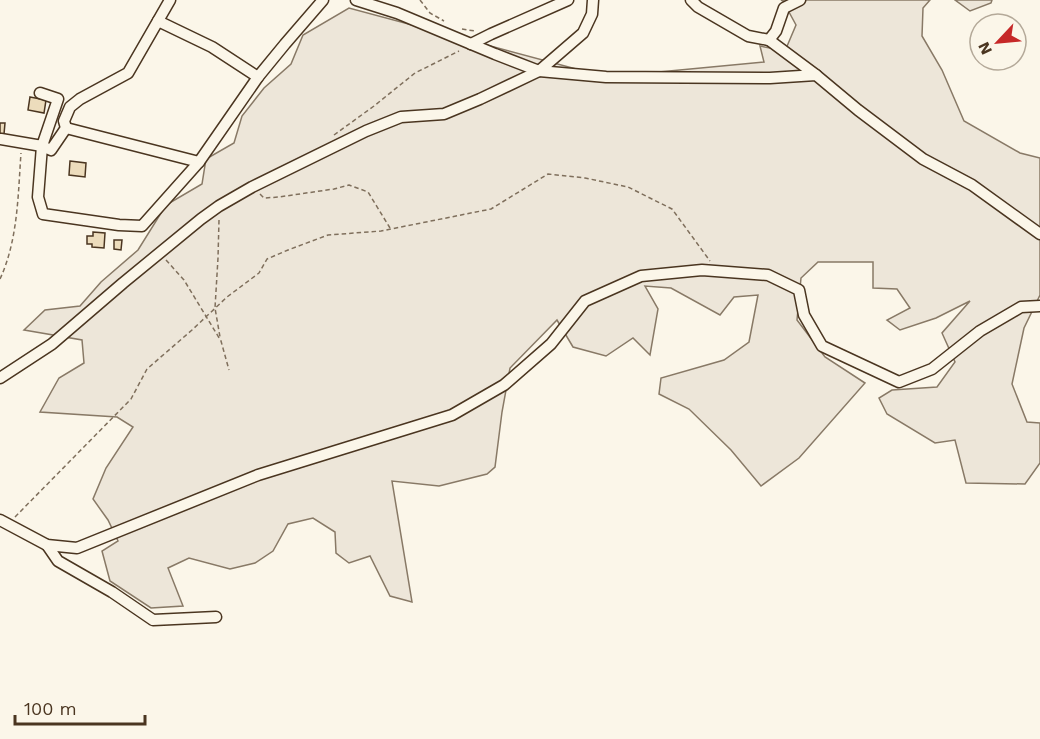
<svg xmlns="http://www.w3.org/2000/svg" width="1040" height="739" font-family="'Work Sans',sans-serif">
<rect width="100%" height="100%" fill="#fbf6e9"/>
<g fill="#ede6d9" stroke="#887966" stroke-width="1.5">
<polygon points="781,0 930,0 923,8 922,36 942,70 964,121 1020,153 1040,158 1040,295 1024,328 1012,384 1027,422 1040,423 1040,463 1025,484 966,483 955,440 935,443 887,414 879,398 892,390 937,387 955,362 942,333 970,301 936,318 900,330 887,320 910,308 897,289 873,288 873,262 818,262 801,278 797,320 825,357 865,383 799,458 761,486 731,450 689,409 659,394 661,378 724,360 749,342 758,295 734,297 720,315 671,288 645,286 658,309 650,355 633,338 606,356 573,347 557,320 510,368 502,412 495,467 487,474 439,486 392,481 412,602 390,596 370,556 349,563 336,553 335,532 313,518 288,524 273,551 255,563 230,569 189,558 168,568 183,606 151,608 110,581 102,551 118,541 108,520 93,499 106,468 133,427 117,417 40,412 59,378 84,363 82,340 24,330 45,310 80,306 101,282 138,250 166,205 202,184 206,159 234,143 242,116 264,88 291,64 303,35 349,8 606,77 764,62 760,46 785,51 796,25 783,1"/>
<polygon points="955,0 992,0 991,3 970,11"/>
</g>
<g fill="#ecdcbc" stroke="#4a3520" stroke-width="1.5">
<polygon points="30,97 46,100 44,113 28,110"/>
<polygon points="0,123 5,123 4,134 0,134"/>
<polygon points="70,161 86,163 85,177 69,175"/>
<polygon points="93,232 105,233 104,248 92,247 92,244 87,244 87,236 93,236"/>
<polygon points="114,240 122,240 121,250 114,249"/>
</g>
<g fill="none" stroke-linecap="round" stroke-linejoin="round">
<defs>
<g id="minor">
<polyline points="170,0 128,73 80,99 70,107 64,121 66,128 51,150 42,146 38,197 43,214 119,225 142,226 199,162 258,77 285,44 323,0"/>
<polyline points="356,0 397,13 495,54 539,71 606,77 770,78 816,75 858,110 923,159 972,185 1040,234"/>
<polyline points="691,0 698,7 748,36 769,40 776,31 784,8 800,0"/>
<polyline points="158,21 212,47 258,77"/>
<polyline points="769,40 816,75"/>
<polyline points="471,44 491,34 568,0"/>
<polyline points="66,128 199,162"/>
<polyline points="1,139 42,146 58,99 40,93"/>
<polyline points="0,378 52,344 123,283 201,219 219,206 252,187 366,131 401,117 444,114 480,99 539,71 583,33 592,14 593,0"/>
<polyline points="0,520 47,545 77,548 258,475 452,415 504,385 551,344 585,301 641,276 702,270 768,275 799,290 804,315 822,346 899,382 932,369 980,331 1021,307 1040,306"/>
<polyline points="47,545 58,561 112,592 153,620 216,617"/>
</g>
</defs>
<use href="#minor" stroke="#4a3520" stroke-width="13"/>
<g stroke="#7f6f5c" stroke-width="1.5" stroke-dasharray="4.5 3" stroke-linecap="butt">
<polyline points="420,0 430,13 444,21"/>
<polyline points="462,29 475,31"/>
<polyline points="334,135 374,106 415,73 459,51"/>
<polyline points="260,194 264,198 279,197 334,189 349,185 368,192 390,228"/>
<polyline points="219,220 218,258 215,308 220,337"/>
<polyline points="166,260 184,280 221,341 229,370"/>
<path d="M0,279c18,-39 18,-84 21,-126"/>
<polyline points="15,517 131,399 147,369 192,330 227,297 259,273 267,259 288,250 328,235 381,231 491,209 548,174 585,178 628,187 672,209 710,261"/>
</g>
<use href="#minor" stroke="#fbf6e9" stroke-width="10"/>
</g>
<g transform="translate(998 42) rotate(244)"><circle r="28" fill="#fbf6e9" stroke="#b4a999" stroke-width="1.5"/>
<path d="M0-4.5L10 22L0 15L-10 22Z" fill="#c62828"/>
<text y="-9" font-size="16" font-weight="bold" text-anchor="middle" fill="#4a3520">N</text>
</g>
<path d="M15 715v9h130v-9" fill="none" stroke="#4a3520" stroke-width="3"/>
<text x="24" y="715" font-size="18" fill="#4a3520" stroke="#fbf6e9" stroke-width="4.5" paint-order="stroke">100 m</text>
</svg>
